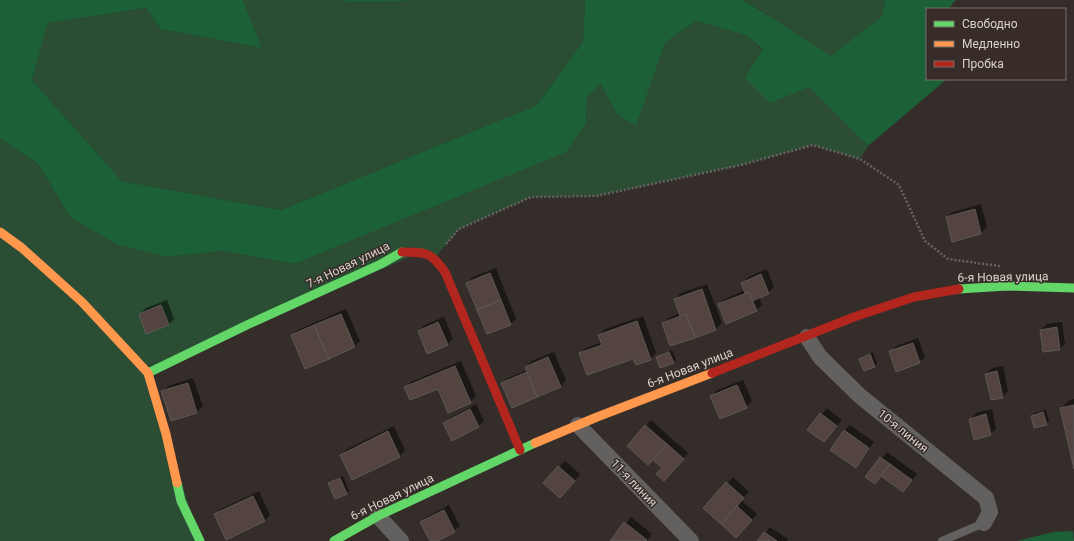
<svg xmlns="http://www.w3.org/2000/svg" width="1074" height="541" font-family="Roboto,sans-serif">
<rect width="100%" height="100%" fill="#342d2a"/>
<g fill="#2a4d34">
<polygon points="243,0 346,0 346,2 405,0 585,0 583,41 537,105 281,210 122,181 32,80 48,23 146,8 162,29 262,48"/>
<polygon points="745,0 885,0 882,16 831,57"/>
<polygon points="696,21 745,35 809,87 868,146 860,159 813,145 741,165 596,196 531,197 459,229 435,258 421,252 148,373 200,541 0,541 0,138 38,164 70,217 167,257 223,251 294,264 586,123 587,98 600,82 617,114 636,125 665,43"/>
</g>
<g fill="#1c6038">
<polygon points="0,0 243,0 262,48 161,29 146,8 48,23 32,80 122,181 281,210 537,105 583,41 585,0 744,0 831,56 882,16 885,0 956,0 948,9 927,9 927,79 947,79 868,146 809,87 770,103 745,78 763,49 745,35 696,21 665,43 636,126 617,114 600,83 587,98 586,123 566,152 294,264 223,251 167,257 119,245 70,217 38,164 0,138"/>
<polygon points="346,0 405,0 406,1 345,2"/>
<polygon points="1053,532 1073,531 1074,541 1017,541"/>
</g>
<g fill="#0007">
<polygon points="981,204 987,227 981,233 953,240 947,217 953,212"/>
<polygon points="496,268 516,319 510,324 467,283 473,277"/>
<polygon points="767,269 774,287 768,293 759,297 762,305 756,311 719,304 725,299 745,290 742,283 748,277"/>
<polygon points="707,284 722,323 716,329 671,345 663,323 669,318 680,313 675,299 681,293"/>
<polygon points="167,300 174,319 168,325 140,314 146,308"/>
<polygon points="346,309 360,341 355,346 292,335 298,330"/>
<polygon points="643,316 656,353 650,359 580,353 586,348 602,342 599,335 605,329"/>
<polygon points="444,317 453,339 448,344 419,331 425,325"/>
<polygon points="1062,322 1065,344 1059,349 1041,330 1047,324"/>
<polygon points="918,338 925,357 919,362 890,352 896,346"/>
<polygon points="672,350 676,360 673,362 657,358"/>
<polygon points="554,352 566,380 561,386 512,407 502,383 508,378 527,370 526,367 531,361"/>
<polygon points="873,352 877,364 875,366 860,359"/>
<polygon points="461,361 476,396 470,402 438,387 405,387 411,382"/>
<polygon points="1003,366 1008,391 1003,397 986,374 992,368"/>
<polygon points="193,378 203,406 197,412 171,420 162,392 168,386"/>
<polygon points="743,380 752,401 746,407 712,396 717,390"/>
<polygon points="1074,399 1074,464 1061,409 1069,400"/>
<polygon points="476,404 484,421 478,426 444,423 450,418"/>
<polygon points="827,408 842,420 829,435 809,430"/>
<polygon points="992,409 996,429 991,434 970,419 976,413"/>
<polygon points="1046,410 1049,421 1046,424 1032,416 1034,413"/>
<polygon points="651,420 688,453 670,474 653,459 646,426"/>
<polygon points="850,425 874,442 856,467 844,431"/>
<polygon points="394,426 405,450 400,456 353,479 341,455 347,449"/>
<polygon points="887,452 917,474 903,491 882,476 875,483 867,477"/>
<polygon points="565,461 580,474 566,491 544,483"/>
<polygon points="343,476 349,491 346,493 329,483"/>
<polygon points="733,477 749,492 741,500 757,514 736,536 705,508"/>
<polygon points="259,491 270,515 265,521 215,514 221,509"/>
<polygon points="449,505 460,526 454,531 436,541 431,541 421,523 427,517"/>
<polygon points="631,517 652,534 647,541 612,541"/>
<polygon points="770,527 788,539 787,541 759,541"/>
</g>
<g fill="#544440" stroke="#5d5856">
<polygon points="975,209 981,234 952,242 946,217"/>
<polygon points="490,273 501,300 477,310 466,283"/>
<polygon points="761,274 769,294 752,301 749,292 745,293 741,283"/>
<polygon points="702,289 716,330 695,338 686,314 680,316 674,299"/>
<polygon points="749,292 757,311 726,324 718,304"/>
<polygon points="501,300 511,325 487,334 477,310"/>
<polygon points="161,305 169,325 146,334 139,314"/>
<polygon points="341,314 355,347 329,359 314,325"/>
<polygon points="686,314 695,338 670,346 662,323"/>
<polygon points="637,321 651,360 636,365 633,359 587,375 579,353 602,345 598,335"/>
<polygon points="438,322 448,345 427,354 418,331"/>
<polygon points="314,325 329,359 305,369 291,335"/>
<polygon points="1057,327 1060,350 1043,352 1040,330"/>
<polygon points="913,343 920,363 896,372 889,351"/>
<polygon points="669,352 674,363 660,368 656,357"/>
<polygon points="870,354 875,367 864,371 859,359"/>
<polygon points="548,357 561,387 537,397 525,367"/>
<polygon points="455,366 471,403 448,413 438,389 410,400 404,387"/>
<polygon points="997,371 1003,398 991,400 985,374"/>
<polygon points="527,372 537,397 512,408 501,383"/>
<polygon points="188,383 197,413 171,421 161,391"/>
<polygon points="737,385 747,408 720,419 710,396"/>
<polygon points="1074,405 1074,469 1060,408"/>
<polygon points="470,409 479,427 452,441 443,423"/>
<polygon points="1043,412 1047,425 1034,428 1031,416"/>
<polygon points="820,413 837,426 824,442 807,430"/>
<polygon points="986,414 991,435 974,440 969,419"/>
<polygon points="645,425 667,444 648,465 627,446"/>
<polygon points="844,430 869,448 856,468 830,450"/>
<polygon points="388,431 400,457 352,480 340,455"/>
<polygon points="667,444 684,459 664,481 656,474 662,468 653,460"/>
<polygon points="880,457 890,464 875,484 865,477"/>
<polygon points="890,464 912,480 903,492 881,476"/>
<polygon points="558,466 575,481 560,498 543,483"/>
<polygon points="340,478 347,494 335,499 328,483"/>
<polygon points="726,482 744,498 721,524 703,508"/>
<polygon points="253,496 265,521 226,540 214,514"/>
<polygon points="737,506 752,520 736,538 721,524"/>
<polygon points="444,510 455,532 438,541 430,541 420,522"/>
<polygon points="624,522 647,540 646,541 610,541"/>
<polygon points="764,532 777,541 757,541"/>
</g>
<g fill="none" stroke-linecap="round" stroke-linejoin="round">
<polyline stroke="#666361" stroke-width="2.5" stroke-dasharray="2 2" stroke-linecap="butt" points="446,244 459,229 531,197 596,196 741,165 813,145 860,159 899,185 925,241 948,259 999,266 1000,267"/>
<polyline stroke="#636160" stroke-width="8" points="942,541 984,523"/>
<g stroke="#636160" stroke-width="16">
<polyline points="807,337 820,357 860,396 986,498 990,512 984,523"/>
<polyline points="578,425 691,541"/>
<polyline points="378,516 401,541"/>
</g>
<g stroke="#63d668" stroke-width="9">
<polyline points="959,289 1007,286 1074,288"/>
<polyline points="148,373 249,324 381,264 402,252"/>
<polyline points="177,483 181,501 200,541"/>
<polyline points="334,541 378,516 535,443"/>
</g>
<g stroke="#ff974d" stroke-width="9">
<polyline points="0,232 22,248 82,302 148,373 166,434 177,483"/>
<polyline points="535,443 597,417 712,373"/>
</g>
<g stroke="#b3261e" stroke-width="9">
<path d="M402,252c24,0 29,0 43,20l75,178"/>
<polyline points="712,373 854,317 914,297 959,289"/>
</g>
</g>
<g text-anchor="middle" dominant-baseline="central" stroke-width="3" stroke-linejoin="round" paint-order="stroke">
<g font-size="12" fill="#dad3cf" stroke="#372c27">
<text transform="translate(348 265) rotate(-26)">7-я Новая улица</text>
<text transform="translate(1003 277) rotate(-1)">6-я Новая улица</text>
<text transform="translate(690 368) rotate(-21)">6-я Новая улица</text>
<text transform="translate(903 431) rotate(39)">10-я линия</text>
<text transform="translate(634 483) rotate(46)">11-я линия</text>
<text transform="translate(392 497) rotate(-26)">6-я Новая улица</text>
</g>
</g>
<rect x="926" y="8" width="140" height="72" fill="#372c27" stroke="#786f6a"/>
<rect x="934" y="21" width="20" height="6" fill="#63d668" stroke="#786f6a"/>
<text x="962" y="28" font-size="12" fill="#dad3cf">Свободно</text>
<rect x="934" y="41" width="20" height="6" fill="#ff974d" stroke="#786f6a"/>
<text x="962" y="48" font-size="12" fill="#dad3cf">Медленно</text>
<rect x="934" y="61" width="20" height="6" fill="#b3261e" stroke="#786f6a"/>
<text x="962" y="68" font-size="12" fill="#dad3cf">Пробка</text>
</svg>
